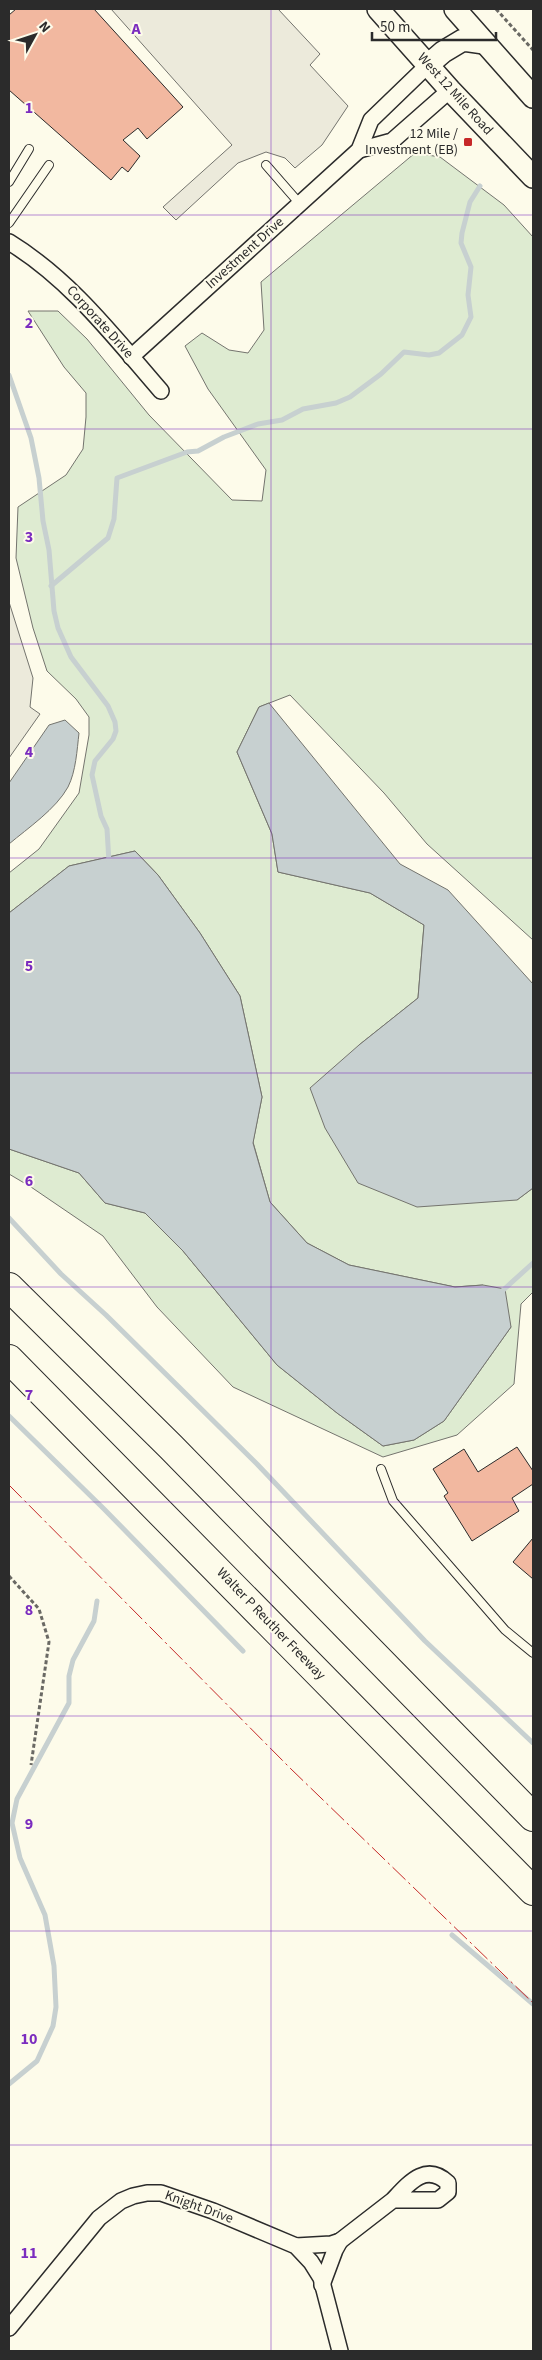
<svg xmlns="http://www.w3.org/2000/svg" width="542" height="2360" font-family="'Source Sans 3',sans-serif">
<rect width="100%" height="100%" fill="#fdfbea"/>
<polygon fill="#deebd1" stroke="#74746e" points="415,153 440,157 504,205 533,237 533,940 427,844 384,793 290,695 259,707 237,752 272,834 278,872 370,893 424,925 418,998 359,1045 517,1200 533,1188 533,1292 521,1304 514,1384 457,1435 383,1457 233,1387 157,1307 103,1236 31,1187 9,1174 9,1149 79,1173 105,1203 145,1213 183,1251 277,1365 337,1413 383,1446 414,1440 444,1421 511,1327 483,1285 455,1287 349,1265 307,1243 270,1202 253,1142 262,1097 240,996 200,933 158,875 135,851 69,866 9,913 9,873 39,849 79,793 89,735 89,717 76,699 47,671 33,628 16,558 18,507 66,475 83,449 86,417 86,393 64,367 28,311 58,311 87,339 149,415 232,500 262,501 266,470 208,389 185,346 202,333 229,350 248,353 264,330 261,282"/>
<g fill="#eceadb" stroke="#74746e">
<polygon points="111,9 278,9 320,54 310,65 348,106 322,145 295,168 285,158 266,152 238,163 176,220 163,207 232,145"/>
<polygon points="9,602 33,678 30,707 40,714 9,758"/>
</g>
<g fill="#c7d0d0" stroke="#74746e">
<polygon points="269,703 400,864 448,890 533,984 533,1188 517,1200 417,1207 358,1183 325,1128 310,1088 359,1045 418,998 424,925 370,893 278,872 272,834 237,752 259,707"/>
<path d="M65,720l14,13c-2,17 -3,38 -11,54 -12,22 -40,41 -59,57v-61l40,-58z"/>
<polygon points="135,851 158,875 200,933 240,996 262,1097 253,1143 270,1202 307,1243 349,1265 455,1287 483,1285 505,1289 511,1327 444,1421 414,1440 383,1446 337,1413 277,1365 183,1251 145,1213 105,1203 79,1173 9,1149 9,913 69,866"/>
</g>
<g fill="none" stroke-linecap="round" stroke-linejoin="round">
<g stroke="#c7d0d0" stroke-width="5">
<polyline points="9,375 31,438 39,478 43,521 49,550 54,611 58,628 71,657 108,706 115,722 116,731 113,739 95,761 92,775 101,816 107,829 109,862"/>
<polyline points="51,586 108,538 114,519 117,478 187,452 198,451 224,437 258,424 282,420 303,409 336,403 350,397 381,374 404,352 429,355 439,353 462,335 471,317 468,295 471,267 461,243 462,233 470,202 480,186"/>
<polyline points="9,1218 61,1274 106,1315 257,1464 425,1641 533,1743"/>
<polyline points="500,1293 533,1263"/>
<polyline points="9,1416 104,1509 243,1651"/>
<polyline points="452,1935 533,2004"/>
<polyline points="9,2084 37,2061 53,2026 56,2007 54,1966 45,1915 20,1858 12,1823 17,1799 69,1703 69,1676 73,1660 94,1621 97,1601"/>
</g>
</g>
<g fill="#f2b8a0" stroke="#2b2b2b">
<polygon points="16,9 94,9 183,107 147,139 138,128 123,140 140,156 128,172 122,167 111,180 9,90 9,15"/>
<polygon points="517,1447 533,1471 533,1484 512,1498 519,1511 472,1541 444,1496 448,1493 433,1469 464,1449 478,1472"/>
<polygon points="533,1538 533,1579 513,1562"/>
</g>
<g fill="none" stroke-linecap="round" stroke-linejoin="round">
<defs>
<g id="lane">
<polyline points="266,165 300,204"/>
<polyline points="9,182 29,149"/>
<polyline points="9,223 49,165"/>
<polyline points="381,1469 393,1501 505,1630 533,1653"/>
</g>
<g id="street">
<polyline points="359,150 392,141 450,90"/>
<path d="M9,242c62,38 105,95 152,149"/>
<polyline points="131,357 359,150 371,120 428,65"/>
<path d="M296,2246l35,-2 9,-3 53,-41h45l10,-8v-9c-22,-21 -39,0 -55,17"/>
<polyline points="322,2285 335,2250 340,2241"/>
<polyline points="9,2328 99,2218 121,2201 133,2196 147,2193 161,2193 213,2211 296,2246 311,2262 321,2278 340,2351"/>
</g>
<g id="secondary">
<polyline points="378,9 450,90 533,177"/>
<polyline points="455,9 533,97"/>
<polyline points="428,65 443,52 463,40 484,43"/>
</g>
<g id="highway">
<polyline points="9,1287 171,1447 533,1817"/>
<polyline points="9,1359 533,1891"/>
</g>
</defs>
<use href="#lane" stroke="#2b2b2b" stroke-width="10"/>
<use href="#street" stroke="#2b2b2b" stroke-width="18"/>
<use href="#secondary" stroke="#2b2b2b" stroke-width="24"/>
<use href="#highway" stroke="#2b2b2b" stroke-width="30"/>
<g stroke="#6a6964" stroke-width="3" stroke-dasharray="4 2.5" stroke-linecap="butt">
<polyline points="496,9 533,50"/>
<polyline points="9,1576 39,1609 49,1642 31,1765"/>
</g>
<use href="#lane" stroke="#fdfbea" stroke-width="8"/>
<use href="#street" stroke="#fdfbea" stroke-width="15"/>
<use href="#secondary" stroke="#fdfbea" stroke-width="21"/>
<use href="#highway" stroke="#fdfbea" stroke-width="28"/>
<polyline stroke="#c62828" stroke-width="1" stroke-dasharray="18 4 2.5 4" stroke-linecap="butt" points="9,1485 290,1768 533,2003"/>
</g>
<path fill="none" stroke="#7b2cbf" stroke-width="1" stroke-opacity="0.55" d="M271,9v2342M9,215h524M9,429h524M9,644h524M9,858h524M9,1073h524M9,1287h524M9,1502h524M9,1716h524M9,1931h524M9,2145h524"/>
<rect fill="#c62828" stroke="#fdfbea" stroke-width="2" x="463" y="137" width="10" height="10" rx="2.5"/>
<g text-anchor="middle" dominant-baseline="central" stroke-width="4" stroke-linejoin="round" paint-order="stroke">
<g font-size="14" fill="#2b2b2b" stroke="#fdfbea">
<text transform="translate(455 94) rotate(48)">West 12 Mile Road</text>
<text transform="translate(245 253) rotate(-42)">Investment Drive</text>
<text transform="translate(100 322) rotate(48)">Corporate Drive</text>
<text transform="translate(271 1624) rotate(46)">Walter P Reuther Freeway</text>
<text transform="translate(199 2207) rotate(20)">Knight Drive</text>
</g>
<g font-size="14" fill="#2b2b2b" stroke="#fdfbea" text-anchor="end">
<text x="458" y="134">12 Mile /<tspan x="458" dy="16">Investment (EB)</tspan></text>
</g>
</g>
<g font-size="16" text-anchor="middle" font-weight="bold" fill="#7b2cbf" stroke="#fdfbea" stroke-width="4" stroke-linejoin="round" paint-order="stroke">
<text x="136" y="34">A</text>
<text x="29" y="113">1</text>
<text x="29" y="328">2</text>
<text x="29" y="542">3</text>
<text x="29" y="757">4</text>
<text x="29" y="971">5</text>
<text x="29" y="1186">6</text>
<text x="29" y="1400">7</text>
<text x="29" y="1615">8</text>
<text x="29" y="1829">9</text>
<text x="29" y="2044">10</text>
<text x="29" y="2258">11</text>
</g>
<rect width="542" height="2360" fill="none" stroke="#2b2b2b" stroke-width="20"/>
<g transform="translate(35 35) rotate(50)" stroke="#fdfbea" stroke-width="4" paint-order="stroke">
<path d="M0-4L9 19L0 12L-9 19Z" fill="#2b2b2b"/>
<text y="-8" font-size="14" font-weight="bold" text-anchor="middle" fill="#2b2b2b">N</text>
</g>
<path d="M372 32v8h124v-8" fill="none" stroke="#2b2b2b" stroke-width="2.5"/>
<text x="380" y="32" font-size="15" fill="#2b2b2b" stroke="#fdfbea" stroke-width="4" paint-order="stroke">50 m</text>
</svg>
